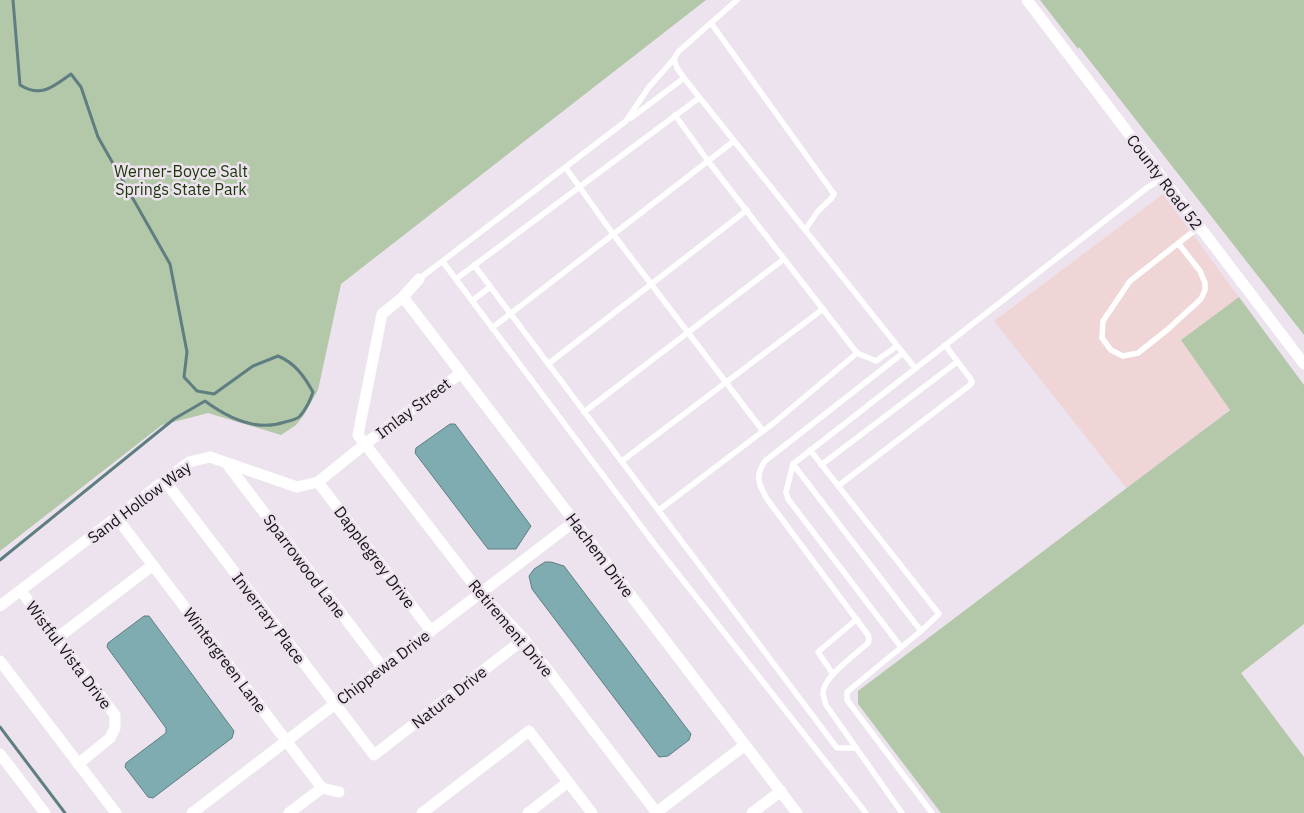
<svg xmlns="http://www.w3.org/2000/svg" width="1304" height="813" font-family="'IBM Plex Sans',sans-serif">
<rect width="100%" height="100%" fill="#ede3ee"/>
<polygon fill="#f0d5d6" points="1163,194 1239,297 1181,340 1230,409 1127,489 994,321"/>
<g fill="#b3c7a9">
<polygon points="0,0 706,0 341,284 318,390 304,415 296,425 281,435 208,413 162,425 0,551"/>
<polygon points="1040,0 1304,0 1304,335 1079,47 1078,49"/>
<polygon points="1239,297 1304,385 1304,624 1241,673 1304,757 1304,813 941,813 858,704 858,691 1230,410 1181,340"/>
</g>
<g fill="#7eacb0" stroke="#5f7e82">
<polygon points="450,424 455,424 531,526 516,549 488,549 415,453 416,448"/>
<polygon points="545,562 551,562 564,566 691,734 689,740 668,756 659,757 532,589 529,576 534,569"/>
<polygon points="144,616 149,616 234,731 232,738 153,798 148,797 125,767 126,763 166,733 166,728 107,647 108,643"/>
</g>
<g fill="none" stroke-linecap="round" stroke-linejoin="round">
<g stroke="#5f7e82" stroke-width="3">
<path d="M0,560l174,-141 31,-18c23,17 52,31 80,21 5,-1 11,-2 15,-6 6,-7 10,-15 13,-24 -9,-16 -18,-29 -35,-36l-25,10 -39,28 -17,-3 -13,-14 3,-25 -17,-88 -72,-127 -17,-50 -10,-13c-18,13 -30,24 -51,11l-7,-85"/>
<polyline points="0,727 65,813"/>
</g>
<g stroke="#fff" stroke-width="5.5">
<polyline points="737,0 678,52 674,59 677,68 684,78 915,368"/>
<polyline points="711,23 834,194 831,199 818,211 805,230"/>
<polyline points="675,115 708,161 857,353 876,361 897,346"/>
<polyline points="631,118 684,78"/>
<polyline points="566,168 613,234 763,431"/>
<polyline points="1178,243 1200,271 1205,283 1205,290 1201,299 1167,330 1138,353 1123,356 1111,350 1102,338 1103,321 1130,281 1199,227"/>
<polyline points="443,262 656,546 866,813"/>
<polyline points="474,265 837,748 856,748"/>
<polyline points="419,279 626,121 649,87 674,59"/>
<polyline points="456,279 699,98"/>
<polyline points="472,301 490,287"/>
<polyline points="492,328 734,141"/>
<polyline points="548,364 747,210"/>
<polyline points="584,412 784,259"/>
<polyline points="810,450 939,614 921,631"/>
<polyline points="622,461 823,309"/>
<polyline points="793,464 786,492 788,499 901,647"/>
<polyline points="821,465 957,362"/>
<polyline points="838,486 970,385 972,382 970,378 945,345"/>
<polyline points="659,510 775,422 857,353"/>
<polyline points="833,674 818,652 857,619"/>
<path d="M902,813l-76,-108c-1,-4 -3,-9 -3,-12 0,-16 33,-39 45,-50l1,-4 -1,-4 -101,-136c-8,-15 -13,-22 -2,-38l138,-108"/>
<polyline points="932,813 847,700 847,692 921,631 793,464 1148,187 1162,179"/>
</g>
<g stroke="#fff" stroke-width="11">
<polyline points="1027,0 1304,364"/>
<polyline points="403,297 797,813"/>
<polyline points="461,373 365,444 480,593 524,639 657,813"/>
<polyline points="227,464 383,668"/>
<polyline points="165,481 374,755 524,639"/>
<polyline points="318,482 431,631"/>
<polyline points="117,518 322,788 339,792"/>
<polyline points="21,591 115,715 115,728 110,738 78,764"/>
<polyline points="0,606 189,462 210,457 297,487 318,482 365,444 358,435 382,314 403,297 419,279"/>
<polyline points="57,638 153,565"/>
<polyline points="0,661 116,813"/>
<polyline points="0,754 45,813"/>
<polyline points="657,812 745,745"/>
<polyline points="192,813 575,521"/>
<polyline points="289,813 322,788"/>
<polyline points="422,813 529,731 592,813"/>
<polyline points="528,813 568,782"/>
<polyline points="752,813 781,791"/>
</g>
</g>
<g text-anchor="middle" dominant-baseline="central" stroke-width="5" stroke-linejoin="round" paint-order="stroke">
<g font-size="16" fill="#1b3607" stroke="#ede3ee">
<text x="181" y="171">Werner-Boyce Salt<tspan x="181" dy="18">Springs State Park</tspan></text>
</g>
<g font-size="16" fill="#161316" stroke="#ede3ee">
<text transform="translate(1165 182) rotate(53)">County Road 52</text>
<text transform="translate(413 408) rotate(-37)">Imlay Street</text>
<text transform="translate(139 502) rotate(-37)">Sand Hollow Way</text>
<text transform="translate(600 555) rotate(53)">Hachem Drive</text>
<text transform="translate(375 557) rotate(53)">Dapplegrey Drive</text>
<text transform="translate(305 566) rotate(53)">Sparrowood Lane</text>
<text transform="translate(269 618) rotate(53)">Inverrary Place</text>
<text transform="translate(511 628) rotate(50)">Retirement Drive</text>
<text transform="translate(69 655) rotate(53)">Wistful Vista Drive</text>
<text transform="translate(225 660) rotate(53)">Wintergreen Lane</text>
<text transform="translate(383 667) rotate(-37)">Chippewa Drive</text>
<text transform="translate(449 697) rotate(-38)">Natura Drive</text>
</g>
</g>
</svg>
